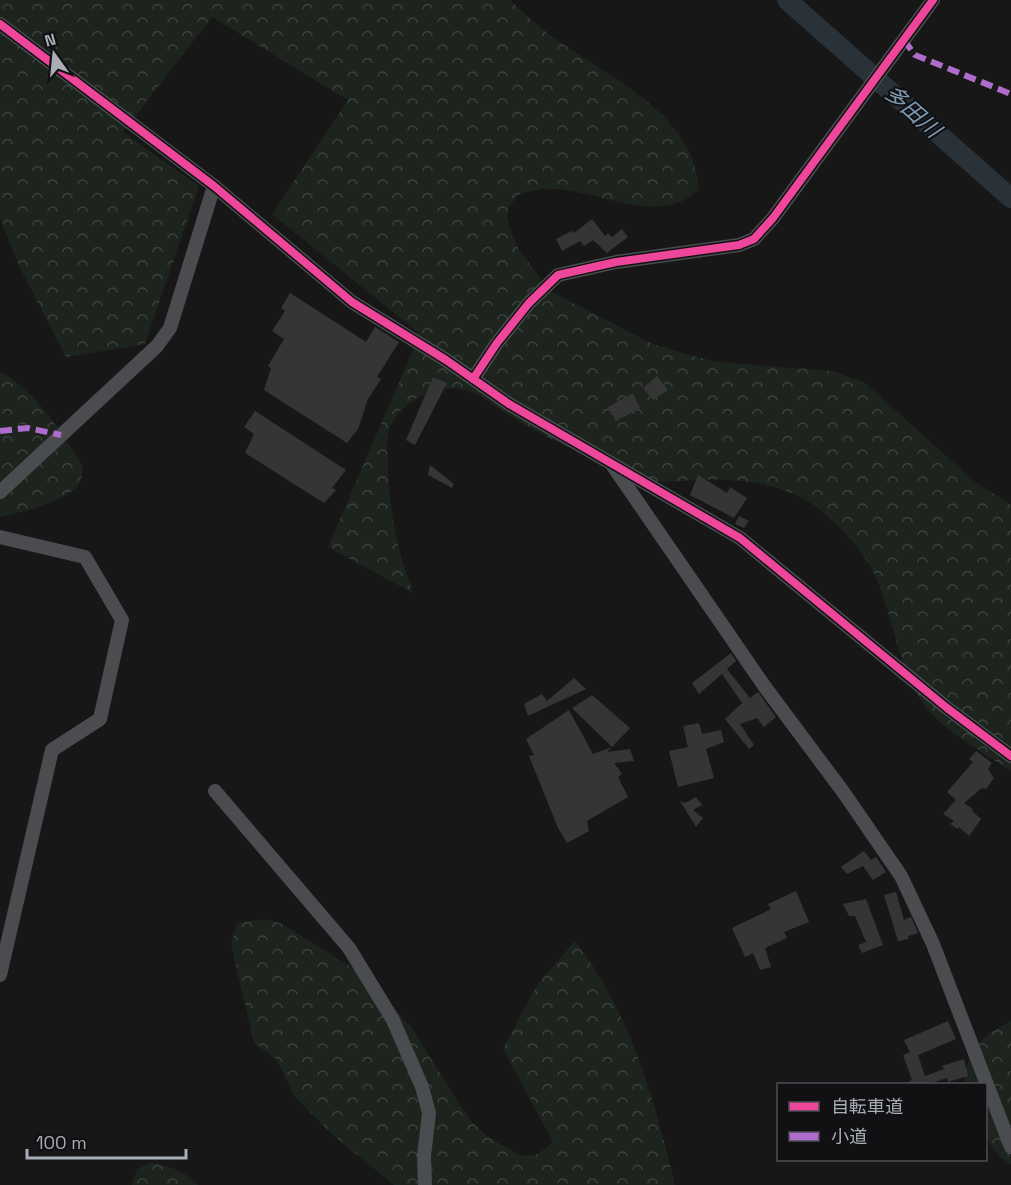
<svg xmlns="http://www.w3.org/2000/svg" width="1011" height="1185" font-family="'Space Grotesk','Noto Sans JP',sans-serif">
<defs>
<pattern id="forest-crowns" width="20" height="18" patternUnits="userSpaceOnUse" patternTransform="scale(1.5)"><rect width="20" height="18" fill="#1d241e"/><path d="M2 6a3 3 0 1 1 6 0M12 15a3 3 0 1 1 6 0" fill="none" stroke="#3b413d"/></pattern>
</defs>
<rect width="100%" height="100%" fill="#171717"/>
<g fill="url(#forest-crowns)">
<path d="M0,0h510c17,16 33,31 53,44 52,37 131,71 136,145 -36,38 -100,2 -144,0 -13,-1 -25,2 -37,6l-9,12 -2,11 5,16 7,16 31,41 103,53 36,11 29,7 113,9 33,11 110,99 37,24v266c-25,-17 -69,-41 -86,-65 -27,-37 -31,-87 -49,-128 -11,-26 -34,-50 -56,-68 -34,-28 -83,-32 -126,-30 -18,1 -36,4 -54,-2 -40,-14 -82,-35 -120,-56 -20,-11 -36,-28 -59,-33 -14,-3 -30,1 -42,8 -14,8 -28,21 -31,37 -2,11 0,24 0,34 1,44 10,83 25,125l-85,-46 92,-213 -148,-120 76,-114 -136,-83 -89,115 76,54 -54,158 -79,13 -46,-89 -20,-50z"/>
<path d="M0,372c37,19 60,60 83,94 -1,8 -1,17 -7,22 -17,15 -54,24 -76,29z"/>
<path d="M265,919l15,4 81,50 51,55 49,79 10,14 17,16 31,18 10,1 9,-2 15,-12 -50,-93 34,-64 38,-44c56,72 79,157 100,244h-281l-61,-50 -39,-39 -17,-36 -23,-17 -23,-99 6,-21z"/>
<path d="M1011,1021v143c-34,-19 -25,-46 -25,-80h-21c1,-36 16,-47 46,-63z"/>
<path d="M151,1163c20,3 33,8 47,22h-66l5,-16z"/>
</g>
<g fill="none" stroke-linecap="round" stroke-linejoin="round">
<polyline stroke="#2a3239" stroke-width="20" points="787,0 1011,198"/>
</g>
<g fill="#353536">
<polygon points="592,219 605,236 608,233 612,237 622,229 628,237 607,253 593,240 584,246 580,241 562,251 556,239 572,231 574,233"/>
<polygon points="290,293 366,342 375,327 399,342 377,377 381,379 368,399 358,429 347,443 264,390 271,368 268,366 284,339 272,331 285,311 281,308"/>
<polygon points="657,376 668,390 653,400 643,388"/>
<polygon points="433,377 447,383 415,445 406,440"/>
<polygon points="633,393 640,408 616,421 608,407"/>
<polygon points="255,411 346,470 332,488 336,490 324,503 245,453 254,434 244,427"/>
<polygon points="430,465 454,484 452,488 428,475"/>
<polygon points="698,475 727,493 730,487 747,498 734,518 690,495"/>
<polygon points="739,516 749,521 744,528 735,524"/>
<polygon points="731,653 736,661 727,669 750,698 758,692 776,717 764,727 757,718 740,724 754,745 749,749 725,719 742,703 722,674 699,694 692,683"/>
<polygon points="574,678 586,689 528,716 524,704 542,694 547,701"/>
<polygon points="592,695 630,728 612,747 572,708"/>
<polygon points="569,710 593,754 612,747 607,752 630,749 634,761 614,763 622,774 618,777 628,797 587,821 589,831 567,843 558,828 529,756 534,755 526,739"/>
<polygon points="699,723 702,734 721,730 724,742 706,749 714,778 678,787 669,751 688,747 683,726"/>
<polygon points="976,751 992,763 988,769 994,778 986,789 982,788 964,803 973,809 972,811 981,819 969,836 959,827 958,829 950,824 954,821 943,814 956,800 947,792 973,762 969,759"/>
<polygon points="696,797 702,805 693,810 703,818 696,827 680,801 685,803"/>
<polygon points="864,851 871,860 876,857 886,872 873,880 863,866 847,874 841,867"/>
<polygon points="796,891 809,922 784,932 787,938 765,948 771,967 760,970 753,953 745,957 732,928 771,909 768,904"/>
<polygon points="896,892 904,920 911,917 918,933 908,936 909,939 898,941 884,895"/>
<polygon points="866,899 883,945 862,953 858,945 866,942 855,916 849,916 843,904"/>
<polygon points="948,1021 956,1039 918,1055 925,1076 944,1069 942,1066 964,1059 968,1076 948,1082 947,1078 929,1084 904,1084 912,1080 903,1055 910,1052 904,1040"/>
</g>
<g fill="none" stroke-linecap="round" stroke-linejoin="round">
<g stroke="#4b4c50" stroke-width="14">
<polyline points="0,24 214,186 352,302 446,360 509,404 740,538 947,708 1011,756"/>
<polyline points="473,379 497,343 529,303 558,275 616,262 739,245 754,239 773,218 933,0"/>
<polyline points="613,466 765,687 844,793 901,876 933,944 1011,1147"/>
<polyline points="0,492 157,346 170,328 214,186"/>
<polyline points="0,537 85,557 122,620 100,719 52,750 0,975"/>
<polyline points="215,791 349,948 393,1020 422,1087 429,1113 424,1156 425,1185"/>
</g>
<g stroke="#b06ccc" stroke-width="6" stroke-dasharray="12 6" stroke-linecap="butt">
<polyline points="904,40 915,55 1011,94"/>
<polyline points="0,431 28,428 61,435"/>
</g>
<defs>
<g id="cycleway">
<polyline points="0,24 214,186 352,302 446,360 509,404 740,538 947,708 1011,756"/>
<polyline points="473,379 497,343 529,303 558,275 616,262 739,245 754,239 773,218 933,0"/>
</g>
</defs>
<use href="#cycleway" stroke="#111113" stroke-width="11"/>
<use href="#cycleway" stroke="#ed469a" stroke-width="8"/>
</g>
<g text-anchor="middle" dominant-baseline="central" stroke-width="4.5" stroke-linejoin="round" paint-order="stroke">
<g font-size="22" font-style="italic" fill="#7f9bb3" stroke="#111113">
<text transform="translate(913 111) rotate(42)">多田川</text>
</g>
</g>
<rect x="777" y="1083" width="210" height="78" fill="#111113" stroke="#4d4f55" stroke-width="1.5"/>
<rect x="789" y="1102" width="30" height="9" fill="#ed469a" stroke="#4d4f55" stroke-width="1.5"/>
<text x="831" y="1113" font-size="18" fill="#a8adb8">自転車道</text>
<rect x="789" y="1132" width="30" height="9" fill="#b06ccc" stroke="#4d4f55" stroke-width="1.5"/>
<text x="831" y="1143" font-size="18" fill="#a8adb8">小道</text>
<g transform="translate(54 54) rotate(345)" stroke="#111113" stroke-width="4.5" paint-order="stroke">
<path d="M0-4.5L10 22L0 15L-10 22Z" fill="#a8adb8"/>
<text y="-9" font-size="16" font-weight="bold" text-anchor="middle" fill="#a8adb8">N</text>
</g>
<path d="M27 1149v9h159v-9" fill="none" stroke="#a8adb8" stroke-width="3"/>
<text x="36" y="1149" font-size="18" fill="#a8adb8" stroke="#111113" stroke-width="4.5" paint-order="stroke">100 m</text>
</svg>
